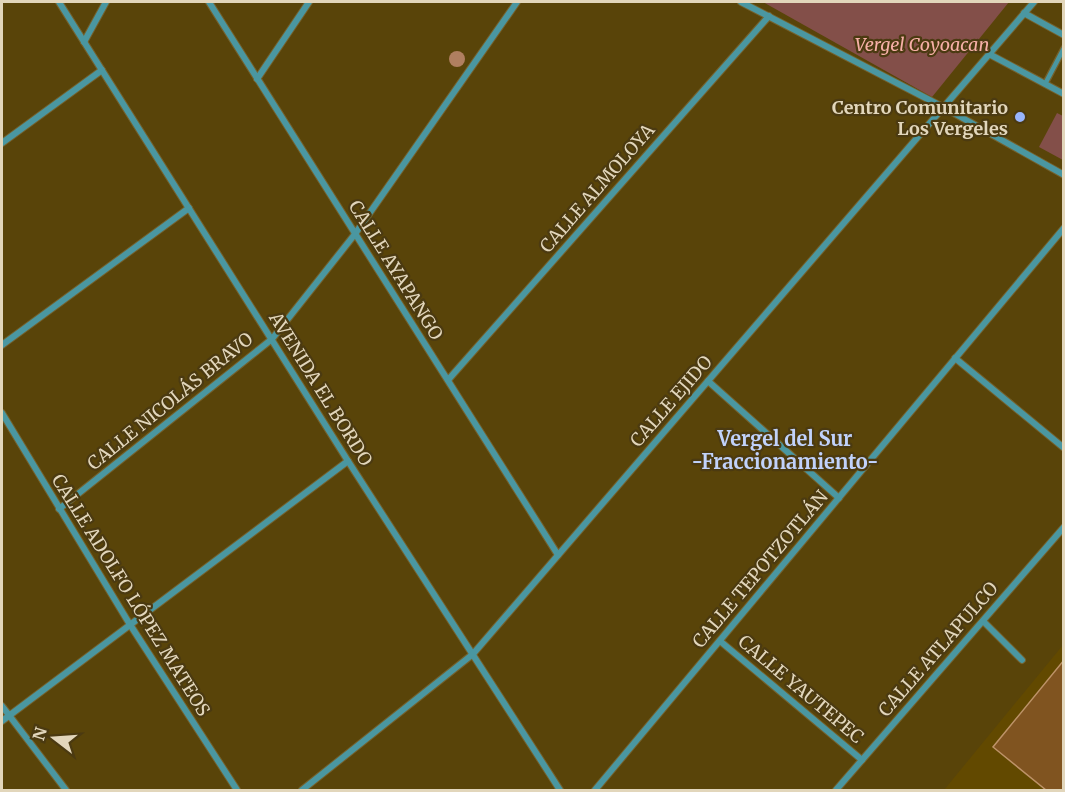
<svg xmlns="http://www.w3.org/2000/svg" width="1065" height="792" font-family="Merriweather,serif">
<rect width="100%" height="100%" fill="#594409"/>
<polygon fill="#624900" points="1063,645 1063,790 944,790"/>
<g fill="#834f49">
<polygon points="763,2 1009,2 932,97"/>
<polygon points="1057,113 1063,116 1063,160 1039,147"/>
</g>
<polygon fill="#805420" stroke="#bd9368" stroke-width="1.5" points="1064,660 1064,790 1046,790 993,747"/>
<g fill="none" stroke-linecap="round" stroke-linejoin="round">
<defs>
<polyline id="service" points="1045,84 1064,48"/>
<g id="minor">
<polyline points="59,2 348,461 560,790"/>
<polyline points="209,2 558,555"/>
<polyline points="741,2 943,107 1064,175"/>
<polyline points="1024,13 1064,35"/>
<polyline points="84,42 106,2"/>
<polyline points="989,54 1064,94"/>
<polyline points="257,79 309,2"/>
<polyline points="2,143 102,70"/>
<polyline points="2,345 189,208"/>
<polyline points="955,358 1064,448"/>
<polyline points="448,380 769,16"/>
<polyline points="708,381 839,498"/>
<polyline points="2,413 129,623 237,790"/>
<polyline points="59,509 272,339 355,234 517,2"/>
<polyline points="983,621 1022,660"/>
<polyline points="720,641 862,760"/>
<polyline points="2,706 66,790"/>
<polyline points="2,721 348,461"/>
<polyline points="302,790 473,654 1034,2"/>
<polyline points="595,790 1064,228"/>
<polyline points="836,790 1064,527"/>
</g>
</defs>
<use href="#service" stroke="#74612d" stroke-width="7"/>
<use href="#minor" stroke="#74612d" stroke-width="8"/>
<use href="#service" stroke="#4a97a1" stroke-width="4.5"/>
<use href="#minor" stroke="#4a97a1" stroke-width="6"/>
</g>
<circle fill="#b07f60" cx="457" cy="59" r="8"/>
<circle fill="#98b5fd" stroke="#4b3a11" stroke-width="2" cx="1020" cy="117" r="6"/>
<g text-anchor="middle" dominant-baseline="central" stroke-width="4.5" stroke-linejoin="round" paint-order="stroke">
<g font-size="18" font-style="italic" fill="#f7b0a8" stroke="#4b3a11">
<text x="922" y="44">Vergel Coyoacan</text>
</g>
<g font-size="18" font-weight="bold" fill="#e2d6bb" stroke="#4b3a11" text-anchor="end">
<text x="1008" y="107">Centro Comunitario<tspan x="1008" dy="21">Los Vergeles</tspan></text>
</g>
<g font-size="18" fill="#e2d6bb" stroke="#4b3a11">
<text transform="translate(597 188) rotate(-49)">CALLE ALMOLOYA</text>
<text transform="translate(396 270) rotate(58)">CALLE AYAPANGO</text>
<text transform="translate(321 389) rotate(58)">AVENIDA EL BORDO</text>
<text transform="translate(170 401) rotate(-39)">CALLE NICOLÁS BRAVO</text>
<text transform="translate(671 401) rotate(-49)">CALLE EJIDO</text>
<text transform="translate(760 569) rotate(-50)">CALLE TEPOTZOTLÁN</text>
<text transform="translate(131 595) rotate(58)">CALLE ADOLFO LÓPEZ MATEOS</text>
<text transform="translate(938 649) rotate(-49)">CALLE ATLAPULCO</text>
<text transform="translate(801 689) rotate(40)">CALLE YAUTEPEC</text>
</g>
<g font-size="20" font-weight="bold" fill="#c1d2fb" stroke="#4b3a11">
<text x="785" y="438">Vergel del Sur<tspan x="785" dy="23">-Fraccionamiento-</tspan></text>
</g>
</g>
<rect width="1065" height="792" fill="none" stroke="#e2d6bb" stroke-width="6"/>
<g transform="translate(54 738) rotate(287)" stroke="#4b3a11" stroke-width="4.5" paint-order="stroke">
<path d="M0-4.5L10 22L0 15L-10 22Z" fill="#e2d6bb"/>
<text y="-9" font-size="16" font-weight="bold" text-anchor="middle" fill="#e2d6bb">N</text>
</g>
</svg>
